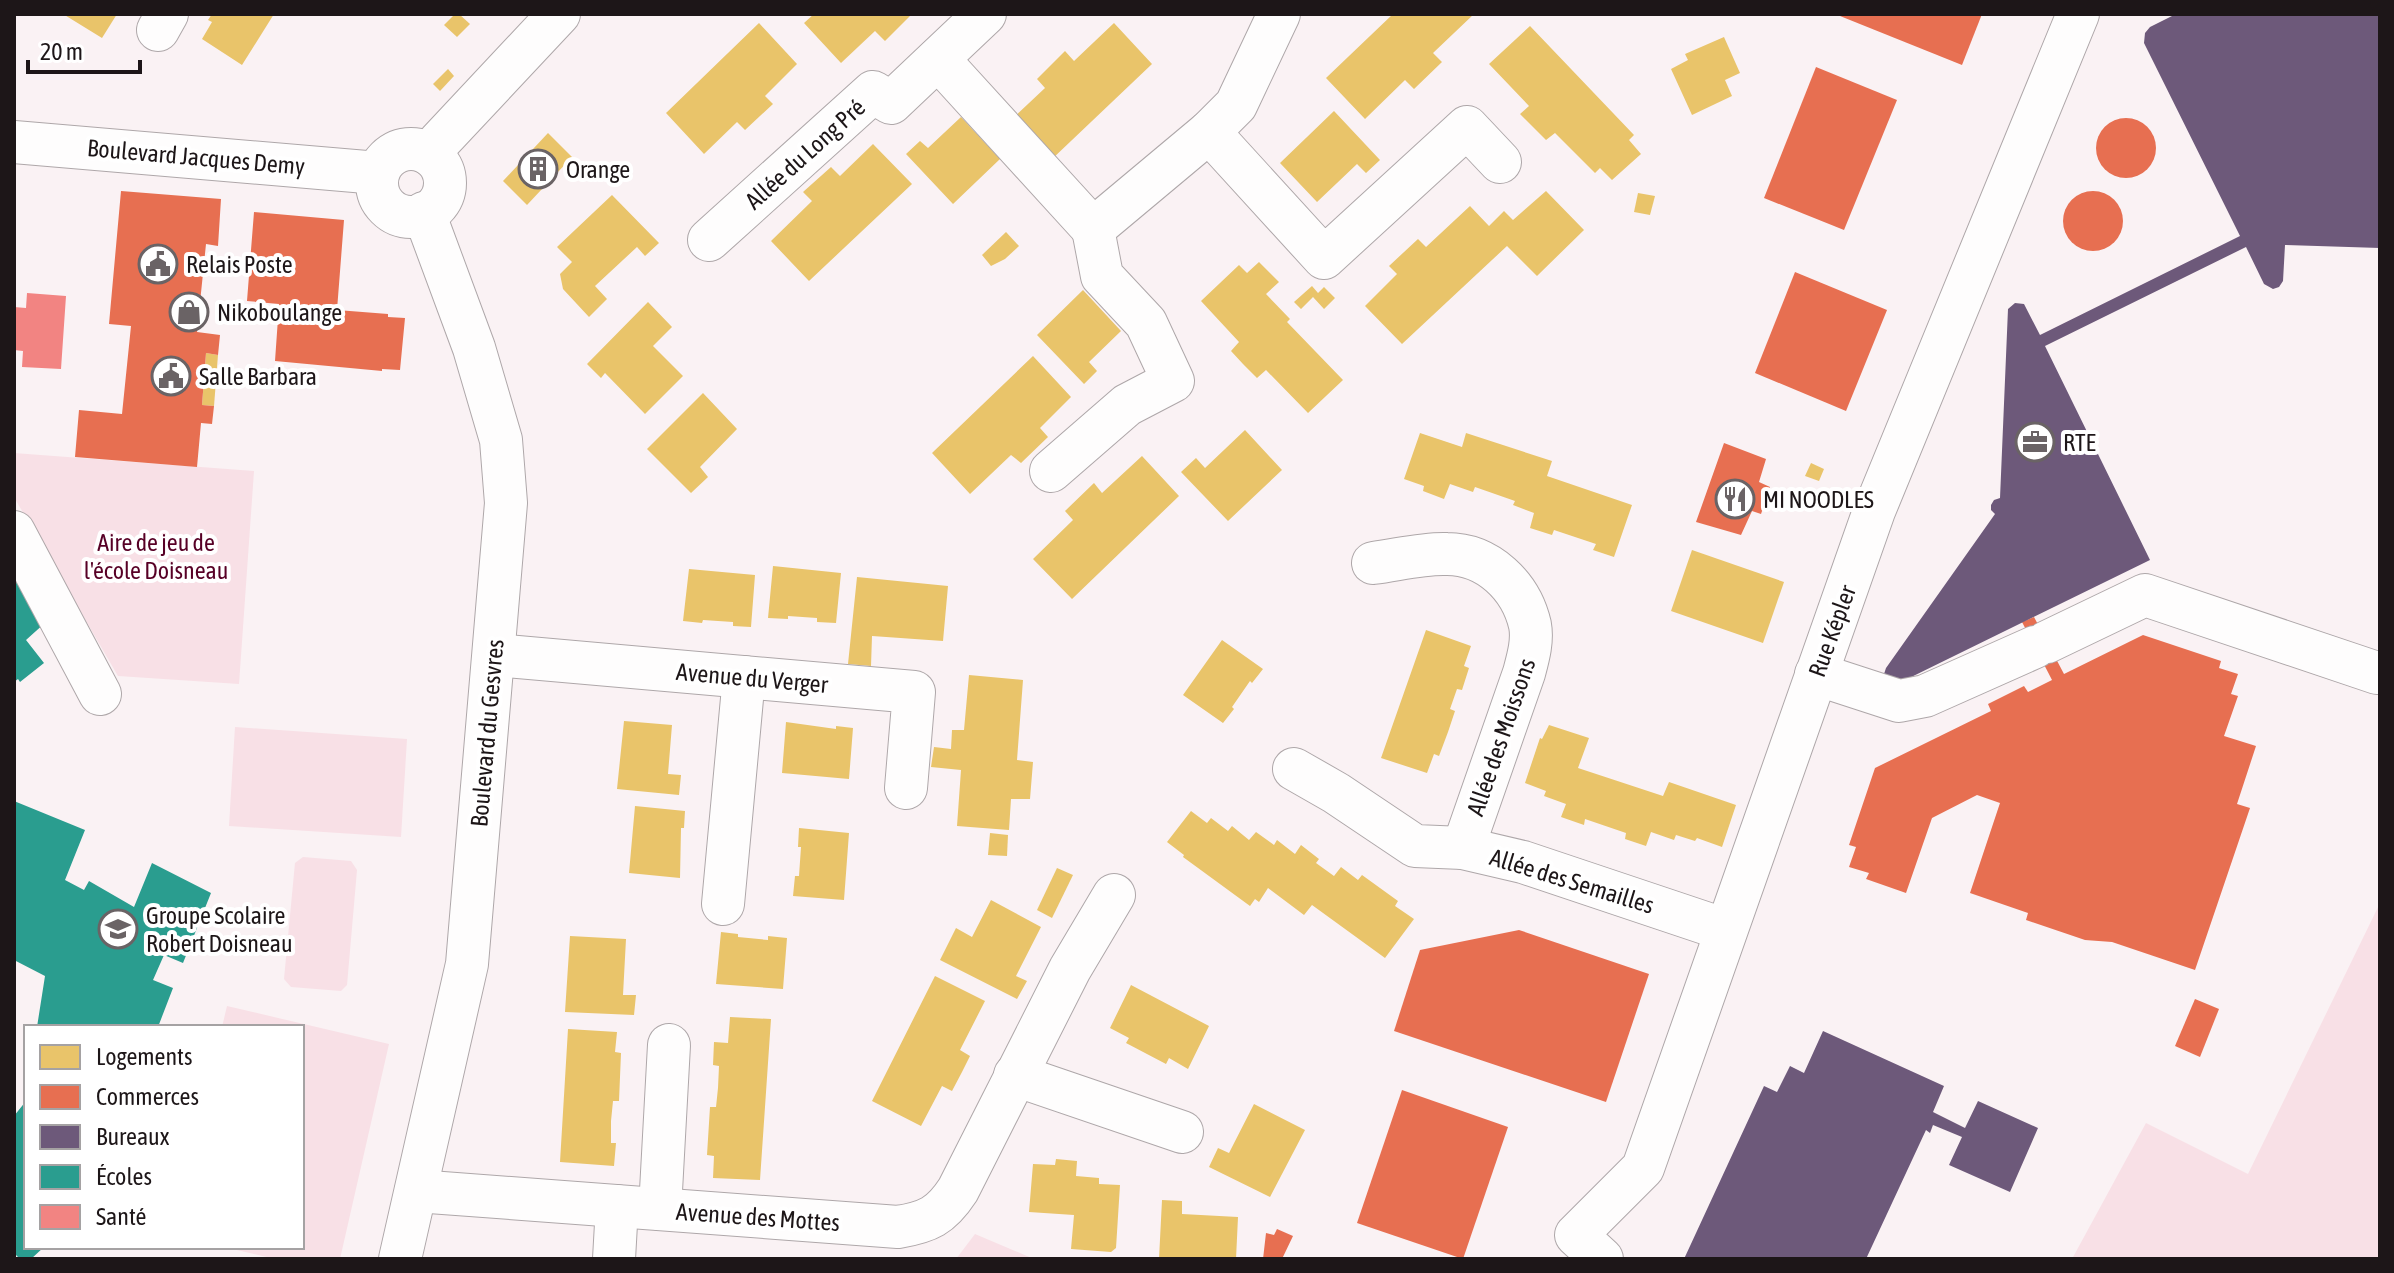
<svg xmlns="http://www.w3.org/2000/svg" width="2394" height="1273" font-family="'Asap Condensed',sans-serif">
<rect width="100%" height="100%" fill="#faf2f4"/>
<g fill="#f8e0e6">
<polygon points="14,453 254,471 239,684 118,676 14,497"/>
<polygon points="235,727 407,739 401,837 229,826"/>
<polygon points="303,857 351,861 357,870 347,985 341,991 291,987 284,979 295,863"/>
<polygon points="2380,903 2380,1259 2072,1259 2146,1123 2248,1174"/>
<polygon points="227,1006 389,1044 340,1259 275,1259 224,1247 302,1247 302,1027 222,1027"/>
<polygon points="975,1234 1034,1259 956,1259"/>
</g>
<g fill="#e9c46a">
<polygon points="63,14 117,14 102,38"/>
<polygon points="212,14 274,14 242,65 202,39 212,22 208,20"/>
<polygon points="455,14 459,14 470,24 457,37 444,25"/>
<polygon points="814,14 912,14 885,41 875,31 841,63 804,23"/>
<polygon points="1393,14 1474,14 1433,53 1442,62 1414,89 1405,80 1365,119 1326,78"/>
<polygon points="759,23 797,64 765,96 773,104 745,130 737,122 704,154 666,113"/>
<polygon points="1114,23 1152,64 1051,160 1012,119 1045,88 1037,79 1065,51 1074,61"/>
<polygon points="1530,26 1634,135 1629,140 1641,154 1612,180 1600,168 1595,173 1555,133 1546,140 1520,114 1529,106 1489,64"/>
<polygon points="1724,37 1740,73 1725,80 1732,96 1692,115 1671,69 1688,60 1685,54"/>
<polygon points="448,69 454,76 440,91 433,84"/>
<polygon points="1334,111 1380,160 1366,173 1357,164 1317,202 1280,163"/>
<polygon points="961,117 1000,159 953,204 906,154 920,141 928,148"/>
<polygon points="548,133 572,157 527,205 503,181"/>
<polygon points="873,144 912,184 809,281 771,241 812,201 803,192 831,167 840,176"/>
<polygon points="1546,191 1584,230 1537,276 1507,246 1402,344 1365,306 1397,274 1389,266 1418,239 1426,247 1470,206 1489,226 1504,211 1513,220"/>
<polygon points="1638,193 1655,196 1650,215 1634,212"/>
<polygon points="612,195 659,243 645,256 637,247 595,286 607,299 589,317 563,289 560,274 572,262 557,247"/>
<polygon points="1006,232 1019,246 1005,259 991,266 982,255"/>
<polygon points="1259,262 1279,282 1266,294 1290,319 1287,322 1343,380 1308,413 1266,370 1257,378 1243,364 1231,351 1239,342 1201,301 1239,265 1247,273"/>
<polygon points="1312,286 1318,293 1324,287 1335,298 1324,309 1313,297 1301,309 1294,302"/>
<polygon points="1083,290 1121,331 1089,362 1097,371 1084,384 1037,335"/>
<polygon points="648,302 672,327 653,346 683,376 645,414 605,373 601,378 587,364"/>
<polygon points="206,353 218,355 214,406 202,405"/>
<polygon points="1033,356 1071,397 1040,428 1048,437 1021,463 1011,455 970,494 932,453"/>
<polygon points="703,393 737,429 700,467 708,477 691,493 647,449"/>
<polygon points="1245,430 1282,470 1228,521 1181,472 1196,458 1205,468"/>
<polygon points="1420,433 1462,447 1466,433 1552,461 1547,476 1632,505 1614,557 1593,550 1596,544 1554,530 1552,535 1530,528 1534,513 1513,505 1515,501 1475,487 1473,492 1450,484 1444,499 1423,491 1424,486 1404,479"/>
<polygon points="1142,456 1179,496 1072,599 1033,559 1073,520 1065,511 1094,483 1102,493"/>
<polygon points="1811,463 1824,469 1819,481 1805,476"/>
<polygon points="1692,550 1784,582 1763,643 1671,611"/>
<polygon points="773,566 841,573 836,623 817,622 817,618 788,616 788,619 768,618"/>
<polygon points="689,569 755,575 751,627 733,626 733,622 703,620 702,623 683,621"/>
<polygon points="857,577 948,586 943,641 872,636 871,666 848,664"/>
<polygon points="1426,630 1471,646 1464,666 1469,668 1462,690 1457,689 1450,709 1455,711 1448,732 1439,756 1434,754 1427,773 1381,758"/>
<polygon points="1222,640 1263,669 1252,683 1250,681 1232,707 1234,709 1223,723 1183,695"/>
<polygon points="969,675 1023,680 1017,760 1033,762 1030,799 1011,799 1009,830 957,826 961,770 931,767 934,747 951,749 952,730 964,730"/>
<polygon points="624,721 672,725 668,774 681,775 679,795 617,789"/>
<polygon points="786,722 836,729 836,726 853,728 849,779 782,773"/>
<polygon points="1549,725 1589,738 1578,768 1663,796 1669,782 1736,805 1722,847 1697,838 1695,841 1676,835 1674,840 1651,832 1646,846 1625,839 1626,833 1585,819 1584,825 1561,817 1566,804 1544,796 1546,791 1525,783 1540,738 1542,739"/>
<polygon points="635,806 685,811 684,828 681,828 680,878 629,873"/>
<polygon points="1191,811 1207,823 1211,818 1228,831 1232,826 1249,840 1256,832 1274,845 1277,840 1295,854 1301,845 1319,859 1316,863 1334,876 1341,867 1358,880 1362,875 1398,901 1395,906 1414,919 1385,958 1312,905 1304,915 1268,888 1259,902 1255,899 1250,906 1183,857 1184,855 1167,842"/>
<polygon points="799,828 849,833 844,900 793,896 795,876 799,876 801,847 798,847"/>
<polygon points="990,833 1008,835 1007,856 988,855"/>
<polygon points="1057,868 1073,875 1052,918 1037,910"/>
<polygon points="991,900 1041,927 1016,976 1027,981 1017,999 940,960 956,928 972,937"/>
<polygon points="721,932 738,934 738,937 768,940 768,936 787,938 783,989 716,984"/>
<polygon points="570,936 626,939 623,995 636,995 634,1015 565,1012"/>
<polygon points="935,976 985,1001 960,1050 970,1056 962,1072 952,1091 942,1086 921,1126 872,1101"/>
<polygon points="1131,985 1209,1026 1188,1069 1169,1058 1166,1064 1126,1043 1129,1038 1110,1028"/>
<polygon points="730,1017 771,1019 760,1180 713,1178 714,1156 707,1155 710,1107 716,1107 718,1088 719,1066 713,1065 714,1042 728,1043"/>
<polygon points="568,1029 617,1032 615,1052 621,1053 619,1101 613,1101 611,1121 611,1143 616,1143 614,1166 560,1162"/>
<polygon points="1254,1104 1305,1130 1270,1197 1209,1167 1218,1148 1229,1153"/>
<polygon points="1056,1159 1077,1161 1076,1176 1099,1178 1099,1184 1120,1185 1116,1248 1111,1252 1071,1249 1074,1215 1029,1212 1033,1164 1055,1165"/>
<polygon points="1162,1200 1182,1201 1182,1214 1238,1217 1236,1259 1159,1259"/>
</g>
<g fill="#e76f51">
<polygon points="1835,14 1982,14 1962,65"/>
<polygon points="1816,67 1897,100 1844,230 1764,198"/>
<circle cx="2126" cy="148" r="30"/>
<circle cx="2093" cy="221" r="30"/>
<polygon points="121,191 221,199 218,246 206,244 197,332 220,335 218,355 206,353 202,405 214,406 212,424 201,423 197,467 75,457 79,410 122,414 131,326 109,324"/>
<polygon points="254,212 344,220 337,310 388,314 388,317 405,318 400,370 382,369 382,371 275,361 279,304 247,301"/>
<polygon points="1795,272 1887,310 1846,411 1755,373"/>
<polygon points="1724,443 1766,459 1759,482 1770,487 1761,514 1752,511 1741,535 1696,522"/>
<polygon points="2034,617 2064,674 2143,635 2221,661 2219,668 2238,674 2231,694 2238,696 2224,736 2256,746 2237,804 2250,808 2195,970 2112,942 2085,940 2026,920 2028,913 1970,893 2000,803 1977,795 1932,818 1906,893 1866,879 1869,873 1849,867 1856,847 1849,845 1875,768 1991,711 1988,704 2024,686 2028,692 2052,680 2022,622"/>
<polygon points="1519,930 1649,974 1606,1102 1394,1031 1420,950"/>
<polygon points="2195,999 2219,1009 2200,1057 2175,1046"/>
<polygon points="1402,1090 1508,1127 1463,1259 1357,1223"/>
<polygon points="1277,1229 1293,1236 1282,1259 1263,1259 1266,1233 1274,1235"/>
</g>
<g fill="#6d597a">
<polygon points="2176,14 2380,14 2380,248 2285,245 2283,281 2279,287 2273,289 2264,284 2246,247 2045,346 2150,560 1897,684 1884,674 1886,668 1995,514 1991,510 1991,505 1994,500 2000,498 2008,309 2015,303 2024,304 2040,335 2240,236 2144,43 2145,33 2150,27"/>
<polygon points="1823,1031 1944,1086 1933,1112 1965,1128 1978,1101 2038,1128 2010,1192 1949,1165 1962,1137 1933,1125 1930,1133 1926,1130 1866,1259 1684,1259 1764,1086 1777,1092 1790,1066 1804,1073"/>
</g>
<g fill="#2a9d8f">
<polygon points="14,567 46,622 26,640 44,663 20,682 18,679 14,682"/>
<polygon points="14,801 85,830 65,880 84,890 89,881 134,907 152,863 211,893 183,963 164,955 153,980 173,988 158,1027 37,1027 45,976 14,960"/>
<polygon points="26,1101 26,1247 44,1247 31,1259 20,1259 14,1253 14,1116"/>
</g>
<polygon fill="#f28482" points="27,293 66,296 61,369 22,367 23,351 14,350 14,307 26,308"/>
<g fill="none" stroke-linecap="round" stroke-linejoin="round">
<defs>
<g id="minor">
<polyline points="158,30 167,14"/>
<polyline points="938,59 1093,229"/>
<polyline points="1209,132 1324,258 1467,127 1500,162"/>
<polyline points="14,142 378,173"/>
<circle cx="411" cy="183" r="34"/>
<polyline points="432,156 439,142 559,14"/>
<polyline points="1093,229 1209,132 1236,105 1279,14"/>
<polyline points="709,240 873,92 891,103 985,14"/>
<polyline points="1051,471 1127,405 1173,381 1146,323 1102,276 1093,229"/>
<polyline points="14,532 100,694"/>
<path d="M1373,563c24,-3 50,-10 74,-9 41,0 74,32 83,71 3,16 -2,33 -6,48l-61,175"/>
<polyline points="2047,642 2145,595 2377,673"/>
<polyline points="495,655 914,692 906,788"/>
<polyline points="1816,674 1899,701 1925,696 2035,647"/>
<polyline points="1294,769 1336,793 1415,846 1463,848 1523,862 1726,930"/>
<polyline points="723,904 744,677"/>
<polyline points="1015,1075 1182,1132"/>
<path d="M416,1191l482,36c30,-5 43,-11 60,-37l112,-221 44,-74"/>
<polyline points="660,1209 669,1045"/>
<polyline points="400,1259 467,964 506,503 501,440 474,348 424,213"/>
<polyline points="614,1259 617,1206"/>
<polyline points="1602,1259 1576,1235 1643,1168 1874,511 2078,14"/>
</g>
</defs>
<use href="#minor" stroke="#aea7a9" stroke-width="44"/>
<use href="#minor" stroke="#fefdfd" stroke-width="42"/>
</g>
<defs>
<symbol id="building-ring" viewBox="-11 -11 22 22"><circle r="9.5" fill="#fff" stroke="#6a6365" stroke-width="1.5"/><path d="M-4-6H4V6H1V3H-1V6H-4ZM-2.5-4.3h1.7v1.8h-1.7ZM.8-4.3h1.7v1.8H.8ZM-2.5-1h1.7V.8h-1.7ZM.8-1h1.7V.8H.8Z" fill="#6a6365"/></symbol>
<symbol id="civic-ring" viewBox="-11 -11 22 22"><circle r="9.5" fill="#fff" stroke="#6a6365" stroke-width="1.5"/><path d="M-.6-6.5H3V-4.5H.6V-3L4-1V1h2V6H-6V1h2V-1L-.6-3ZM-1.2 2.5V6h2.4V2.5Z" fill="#6a6365"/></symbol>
<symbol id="shop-ring" viewBox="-11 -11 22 22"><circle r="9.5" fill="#fff" stroke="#6a6365" stroke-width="1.5"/><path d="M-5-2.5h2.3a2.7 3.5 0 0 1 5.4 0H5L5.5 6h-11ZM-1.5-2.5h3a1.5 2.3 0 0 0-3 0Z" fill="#6a6365"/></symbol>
<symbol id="office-ring" viewBox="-11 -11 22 22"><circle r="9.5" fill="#fff" stroke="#6a6365" stroke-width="1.5"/><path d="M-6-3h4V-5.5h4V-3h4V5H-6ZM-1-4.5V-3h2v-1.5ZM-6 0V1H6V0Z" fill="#6a6365"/></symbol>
<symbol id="restaurant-ring" viewBox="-11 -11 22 22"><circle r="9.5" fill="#fff" stroke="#6a6365" stroke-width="1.5"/><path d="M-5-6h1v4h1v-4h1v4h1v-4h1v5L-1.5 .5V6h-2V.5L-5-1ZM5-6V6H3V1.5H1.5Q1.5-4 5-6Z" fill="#6a6365"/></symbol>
<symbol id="school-ring" viewBox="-11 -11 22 22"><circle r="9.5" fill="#fff" stroke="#6a6365" stroke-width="1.5"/><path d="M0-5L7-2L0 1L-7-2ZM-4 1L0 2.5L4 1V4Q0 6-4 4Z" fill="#6a6365"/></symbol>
</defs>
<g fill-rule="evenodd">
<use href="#building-ring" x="516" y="147" width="44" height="44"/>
<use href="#civic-ring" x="136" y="242" width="44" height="44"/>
<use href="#shop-ring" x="167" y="290" width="44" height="44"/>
<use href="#civic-ring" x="149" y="354" width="44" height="44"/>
<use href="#office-ring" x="2013" y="420" width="44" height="44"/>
<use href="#restaurant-ring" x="1713" y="477" width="44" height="44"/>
<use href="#school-ring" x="96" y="907" width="44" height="44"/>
</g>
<g text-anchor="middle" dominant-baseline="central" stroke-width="8" stroke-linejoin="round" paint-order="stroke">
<g font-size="24" fill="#1d1618" stroke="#fff">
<text transform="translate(805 154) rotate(-42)">Allée du Long Pré</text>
<text transform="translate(196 157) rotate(5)">Boulevard Jacques Demy</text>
<text transform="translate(1832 631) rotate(-70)">Rue Képler</text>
<text transform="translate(752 678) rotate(5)">Avenue du Verger</text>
<text transform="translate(487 733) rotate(-85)">Boulevard du Gesvres</text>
<text transform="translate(1501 737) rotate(-71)">Allée des Moissons</text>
<text transform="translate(1572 881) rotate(17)">Allée des Semailles</text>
<text transform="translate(758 1217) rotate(4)">Avenue des Mottes</text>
</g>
<g font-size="24" fill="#1d1618" stroke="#fff" text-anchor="start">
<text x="566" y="169">Orange</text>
<text x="186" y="264">Relais Poste</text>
<text x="217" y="312">Nikoboulange</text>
<text x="199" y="376">Salle Barbara</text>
<text x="2063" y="442">RTE</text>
<text x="1763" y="499">MI NOODLES</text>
<text x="146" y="915">Groupe Scolaire<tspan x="146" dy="28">Robert Doisneau</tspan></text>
</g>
<g font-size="24" fill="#570026" stroke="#fff">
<text x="156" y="542">Aire de jeu de<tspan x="156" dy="28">l'école Doisneau</tspan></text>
</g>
</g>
<rect width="2394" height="1273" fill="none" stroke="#1d1618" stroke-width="32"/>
<rect x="24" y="1025" width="280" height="224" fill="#ffffff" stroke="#a5a2a3" stroke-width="2"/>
<rect x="40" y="1045" width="40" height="24" fill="#e9c46a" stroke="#a5a2a3" stroke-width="2"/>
<text x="96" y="1065" font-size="24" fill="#1d1618">Logements</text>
<rect x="40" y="1085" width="40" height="24" fill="#e76f51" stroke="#a5a2a3" stroke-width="2"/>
<text x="96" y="1105" font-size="24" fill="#1d1618">Commerces</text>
<rect x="40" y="1125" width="40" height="24" fill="#6d597a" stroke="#a5a2a3" stroke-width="2"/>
<text x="96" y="1145" font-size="24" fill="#1d1618">Bureaux</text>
<rect x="40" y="1165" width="40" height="24" fill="#2a9d8f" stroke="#a5a2a3" stroke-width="2"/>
<text x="96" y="1185" font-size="24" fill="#1d1618">Écoles</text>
<rect x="40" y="1205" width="40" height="24" fill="#f28482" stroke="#a5a2a3" stroke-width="2"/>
<text x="96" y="1225" font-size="24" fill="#1d1618">Santé</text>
<path d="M28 60v12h112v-12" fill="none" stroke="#1d1618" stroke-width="4"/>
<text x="40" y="60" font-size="24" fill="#1d1618" stroke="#ffffff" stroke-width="6" paint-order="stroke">20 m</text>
</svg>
